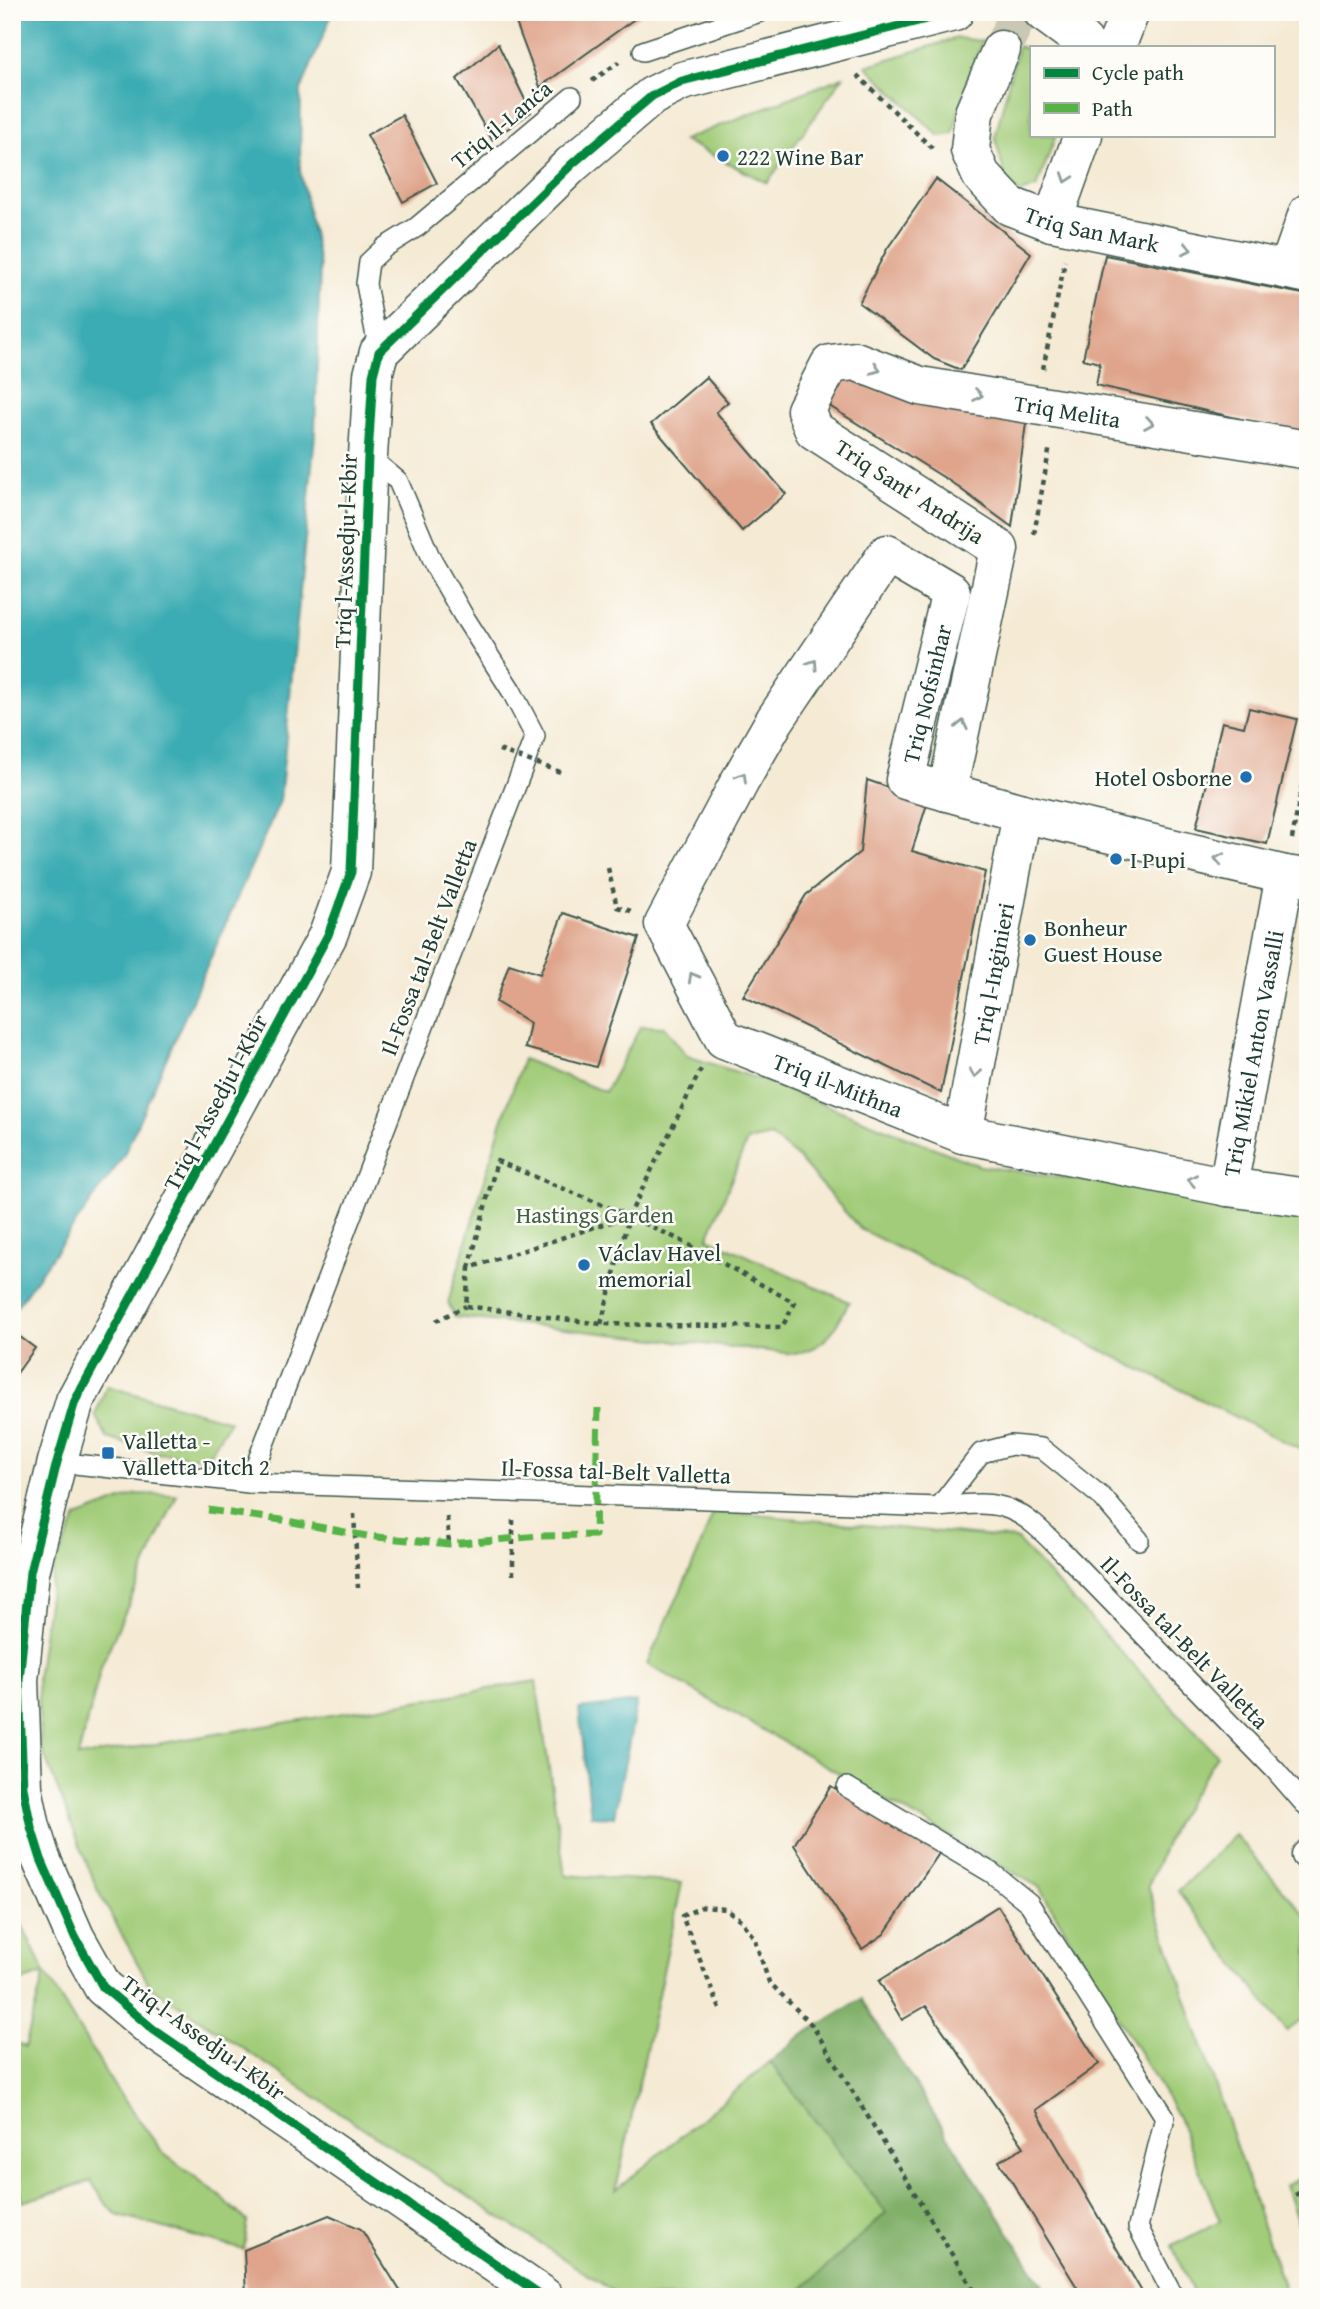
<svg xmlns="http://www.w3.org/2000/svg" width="1320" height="2309" font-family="'Gentium Book Plus',serif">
<rect width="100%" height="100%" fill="#fdfcf7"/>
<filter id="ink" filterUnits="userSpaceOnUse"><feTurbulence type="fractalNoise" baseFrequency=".0143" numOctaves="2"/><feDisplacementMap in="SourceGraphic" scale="14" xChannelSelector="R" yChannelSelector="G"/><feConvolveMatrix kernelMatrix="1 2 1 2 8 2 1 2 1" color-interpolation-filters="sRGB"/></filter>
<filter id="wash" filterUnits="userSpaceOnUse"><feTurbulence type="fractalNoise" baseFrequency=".00686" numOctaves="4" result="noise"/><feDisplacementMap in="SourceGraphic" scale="28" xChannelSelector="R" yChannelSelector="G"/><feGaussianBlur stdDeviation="1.57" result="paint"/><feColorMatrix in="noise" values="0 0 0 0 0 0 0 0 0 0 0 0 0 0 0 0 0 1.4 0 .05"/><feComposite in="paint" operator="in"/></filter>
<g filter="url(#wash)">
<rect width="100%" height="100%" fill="#f5ead4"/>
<g fill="#a2cc79" stroke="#608456" stroke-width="2">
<polygon points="957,38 982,41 968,80 953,134 939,136 866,66"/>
<polygon points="1018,46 1031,51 1031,135 1056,135 1037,187 1021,193 1007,185 995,137"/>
<polygon points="843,77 767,183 683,140"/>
<path d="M641,1026l23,1 23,29 78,25 215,85 328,46v220l-5,19 -443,-222 -62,-71 -27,-22 -24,5 -39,97 141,64c-15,28 -20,44 -54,52l-340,-37 -7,-14 53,-179 22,-65 82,33z"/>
<polygon points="107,1386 230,1421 207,1458 156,1453 107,1438 95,1415"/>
<polygon points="137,1494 177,1495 102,1664 78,1757 536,1681 565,1875 682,1883 616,2190 770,2062 886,2213 794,2297 622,2297 293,2082 150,1986 98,1891 41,1747 37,1678 53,1569 77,1517"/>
<polygon points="714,1511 1016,1539 1217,1755 1174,1824 1148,1886 1287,2297 1195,2297 1172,2246 1220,2221 1177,2115 1039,1887 647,1664 696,1557"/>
<polygon points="1235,1835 1308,1918 1308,2016 1287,2031 1178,1891"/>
<polygon points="12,1904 45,1973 114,2086 164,2154 213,2190 248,2222 244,2250 117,2215 104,2201 91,2181 22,2202 12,2168 12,2041 25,2047 44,1974 12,1985"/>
<polygon points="1308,2174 1308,2249 1285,2186"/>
</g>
<polygon fill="#81b069" stroke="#50764e" stroke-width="2" points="861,1999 1050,2297 794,2297 886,2213 770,2062 797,2039"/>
<g fill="#3bacb3" stroke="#2d7474" stroke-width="2">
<polygon points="12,12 333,12 301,90 300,170 320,267 315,435 280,801 123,1157 12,1313"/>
<polygon points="637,1702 614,1817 591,1816 579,1709"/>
</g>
<g id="blocks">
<g fill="#dfa48b">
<polygon points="512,12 644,12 540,87"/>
<polygon points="498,44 531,112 492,140 457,79"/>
<polygon points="402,115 437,183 403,202 367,135"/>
<polygon points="936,179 1031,253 961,370 934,359 859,303 887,249"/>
<polygon points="1105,255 1308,295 1308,435 1096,385 1100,363 1083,359"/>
<polygon points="706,377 728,402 716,412 786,494 742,531 651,424"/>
<polygon points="844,377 1027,416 1012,527 951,482 831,407 829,401"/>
<polygon points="1249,708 1297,719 1267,844 1196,828 1222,722 1244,727"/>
<polygon points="867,780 928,801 912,851 985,872 941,1093 743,996 806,895 860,852"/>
<polygon points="563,913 639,938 596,1067 525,1048 530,1023 496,1002 509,964 540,974"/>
<polygon points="12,1331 35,1348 12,1380"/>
<polygon points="831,1786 940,1852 884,1934 862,1949 794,1845"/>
<polygon points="998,1906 1099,2064 1036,2110 1145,2297 1083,2297 999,2161 1024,2147 926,2006 902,2020 879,1981"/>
<polygon points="329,2215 361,2229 404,2297 246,2297 244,2250"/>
</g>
</g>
</g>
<g filter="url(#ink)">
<use href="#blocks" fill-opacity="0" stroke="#3f574c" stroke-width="2"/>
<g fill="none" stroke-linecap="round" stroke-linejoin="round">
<polyline stroke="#cac7b4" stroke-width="38" stroke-dasharray="38 19" stroke-linecap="butt" points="1001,50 1020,12"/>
<defs>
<g id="service">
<polyline points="643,51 760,12"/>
<polyline points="379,352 366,284 369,262 385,247 417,227 572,97"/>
<path d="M57,1462l192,21 690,24c22,-2 51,-7 72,3 22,9 39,30 56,46l208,214 33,38"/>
<polyline points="249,1483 535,736 511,690 463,615 431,559 398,481 368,456"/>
<polyline points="939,1507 981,1453 1011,1445 1041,1448 1103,1498 1139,1540"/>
<polyline points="847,1787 992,1873 1029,1903 1165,2117 1138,2227 1174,2297"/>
</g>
<polyline id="pedestrian" points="1306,1855 1308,1853"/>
<g id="minor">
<path id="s1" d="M1001,50l-27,63 -4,37 11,25 29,31 42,16 256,52"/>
<polyline points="1052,222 1083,135"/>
<polyline points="1288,270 1308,213"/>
<path id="s2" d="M947,792l52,-243 -185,-119 -8,-20 24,-46 25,-3 65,25 388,64"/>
<path id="s3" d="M1308,878l-23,-3 -263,-62 -117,-33 46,-188 -64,-38 -112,166 -35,61 -76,143 60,115 239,95 265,53 80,11"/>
<path id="s4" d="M963,1134l59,-321"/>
<path id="s5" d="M1228,1187l57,-312"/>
</g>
<g id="tertiary">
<polyline points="1043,12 1084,42 1086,47"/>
<polyline points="1116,47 1130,12"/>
<polyline points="544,2297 154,2030 103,1987 75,1937 41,1859 31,1827 23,1788 19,1680 30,1572 57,1462 75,1401 328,935 351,872 368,456 373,375 379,352 572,164 652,96 682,81 954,12"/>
</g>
</defs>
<use href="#service" stroke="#3f574c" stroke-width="22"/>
<use href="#pedestrian" stroke="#3f574c" stroke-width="31"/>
<use href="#minor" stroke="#3f574c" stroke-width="41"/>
<use href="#tertiary" stroke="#3f574c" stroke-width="41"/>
<g stroke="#3f574c" stroke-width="4.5" stroke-dasharray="5 5" stroke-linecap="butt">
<polyline points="857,75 933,149"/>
<polyline points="592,81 619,62"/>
<polyline points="1043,369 1065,261"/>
<polyline points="1034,534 1050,446"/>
<polyline points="1292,839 1308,753"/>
<polyline points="608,868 617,907 631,911"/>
<polyline points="469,1268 497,1161 629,1216 680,1240 795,1303 782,1327 601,1324 466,1306 469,1268 629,1216"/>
<polyline points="436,1321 466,1306"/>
<polyline points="601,1324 629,1216 702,1067"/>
<polyline points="354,1514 358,1588"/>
<polyline points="447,1517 449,1544"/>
<polyline points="513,1575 513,1518"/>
<polyline points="720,2009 682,1916 702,1907 726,1909 742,1921 754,1938 769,1982 812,2025 978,2297"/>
<polyline points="1295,2195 1308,2189"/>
</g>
<use href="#service" stroke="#fff" stroke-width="19"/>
<use href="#pedestrian" stroke="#fff" stroke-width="28"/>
<use href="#minor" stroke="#fff" stroke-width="38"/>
<use href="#tertiary" stroke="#fff" stroke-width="38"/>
<polyline stroke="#3f574c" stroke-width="4.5" stroke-dasharray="5 5" stroke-linecap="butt" points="499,750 563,773"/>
<g stroke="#55b346" stroke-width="7" stroke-dasharray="14 7" stroke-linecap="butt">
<polyline points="208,1510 282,1520 367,1536 449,1544 541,1536 595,1535 598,1408"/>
<polyline points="1306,1855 1308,1853"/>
</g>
<defs>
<polyline id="cycleway" points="544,2297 154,2030 103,1987 75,1937 41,1859 31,1827 23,1788 19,1680 30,1572 57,1462 75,1401 328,935 351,872 368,456 373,375 379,352 572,164 652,96 682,81 954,12"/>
</defs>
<use href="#cycleway" stroke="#fdfcf7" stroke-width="13"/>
<use href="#cycleway" stroke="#00873e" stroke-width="9"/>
</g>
<defs><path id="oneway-chevron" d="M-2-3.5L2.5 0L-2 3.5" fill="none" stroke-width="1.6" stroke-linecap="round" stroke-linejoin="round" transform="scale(1.75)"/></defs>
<g stroke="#8f9e9a">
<use href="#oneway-chevron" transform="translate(1067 178) rotate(109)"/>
<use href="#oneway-chevron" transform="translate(1187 249) rotate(12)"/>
<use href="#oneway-chevron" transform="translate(876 369) rotate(21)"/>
<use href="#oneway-chevron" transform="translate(978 395) rotate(9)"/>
<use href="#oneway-chevron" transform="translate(1149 423) rotate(10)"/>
<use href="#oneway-chevron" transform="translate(813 664) rotate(-56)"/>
<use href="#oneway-chevron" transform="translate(962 725) rotate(-78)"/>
<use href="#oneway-chevron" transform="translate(742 777) rotate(-60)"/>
<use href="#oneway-chevron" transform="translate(1219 859) rotate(-167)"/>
<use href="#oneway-chevron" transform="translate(693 977) rotate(-119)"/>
<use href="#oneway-chevron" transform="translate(975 1073) rotate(100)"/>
<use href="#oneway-chevron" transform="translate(1192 1180) rotate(-169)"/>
</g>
</g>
<g fill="#1f6fb2" stroke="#fdfcf7" stroke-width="2.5">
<circle cx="723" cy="156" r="7"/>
<circle cx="1246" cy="777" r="7"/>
<circle cx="1116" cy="859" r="7"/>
<circle cx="1030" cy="940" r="7"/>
<circle cx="584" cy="1265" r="7"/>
<rect x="101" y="1446" width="14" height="14" rx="3.5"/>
</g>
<g text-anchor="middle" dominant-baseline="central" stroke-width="5" stroke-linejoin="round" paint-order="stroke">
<g font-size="23" fill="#1f3d34" stroke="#fdfcf7">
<text transform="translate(501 124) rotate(-40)">Triq il-Lanċa</text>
<text stroke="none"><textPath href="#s1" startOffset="261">Triq San Mark</textPath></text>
<text stroke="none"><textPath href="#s2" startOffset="786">Triq Melita</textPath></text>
<text transform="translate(910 491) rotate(33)">Triq Sant' Andrija</text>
<text transform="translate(345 551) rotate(-88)">Triq l-Assedju l-Kbir</text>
<text stroke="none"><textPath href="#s3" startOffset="504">Triq Nofsinhar</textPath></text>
<text transform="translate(428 947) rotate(-69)">Il-Fossa tal-Belt Valletta</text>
<text stroke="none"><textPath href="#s4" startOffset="163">Triq l-Inġinieri</textPath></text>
<text stroke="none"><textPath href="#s5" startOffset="136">Triq Mikiel Anton Vassalli</textPath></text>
<text stroke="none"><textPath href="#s3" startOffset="1368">Triq il-Mitħna</textPath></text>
<text transform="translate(215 1102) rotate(-62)">Triq l-Assedju l-Kbir</text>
<text transform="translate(616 1471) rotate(2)">Il-Fossa tal-Belt Valletta</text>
<text transform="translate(1185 1642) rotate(46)">Il-Fossa tal-Belt Valletta</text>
<text transform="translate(204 2037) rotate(36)">Triq l-Assedju l-Kbir</text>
</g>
<g font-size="23" fill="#1f3d34" stroke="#fdfcf7" text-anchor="start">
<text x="737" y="156">222 Wine Bar</text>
<text x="1232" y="777" text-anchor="end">Hotel Osborne</text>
<text x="1130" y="859">I Pupi</text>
<text x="1044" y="927">Bonheur<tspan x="1044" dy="26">Guest House</tspan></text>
<text x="598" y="1252">Václav Havel<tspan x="598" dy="26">memorial</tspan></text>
<text x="122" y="1440">Valletta -<tspan x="122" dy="26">Valletta Ditch 2</tspan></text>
</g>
<g font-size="23" fill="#406145" stroke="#fdfcf7">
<text x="595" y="1214">Hastings Garden</text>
</g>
</g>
<rect width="1320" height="2309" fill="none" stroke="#fdfcf7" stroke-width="42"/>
<rect x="1030" y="46" width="245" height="91" fill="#fdfcf7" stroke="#a4b0a9" stroke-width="2"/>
<rect x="1044" y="68" width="35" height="10" fill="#00873e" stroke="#a4b0a9" stroke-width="2"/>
<text x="1092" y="80" font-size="21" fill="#1f3d34">Cycle path</text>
<rect x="1044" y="103" width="35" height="10" fill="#55b346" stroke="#a4b0a9" stroke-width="2"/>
<text x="1092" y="116" font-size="21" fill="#1f3d34">Path</text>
</svg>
